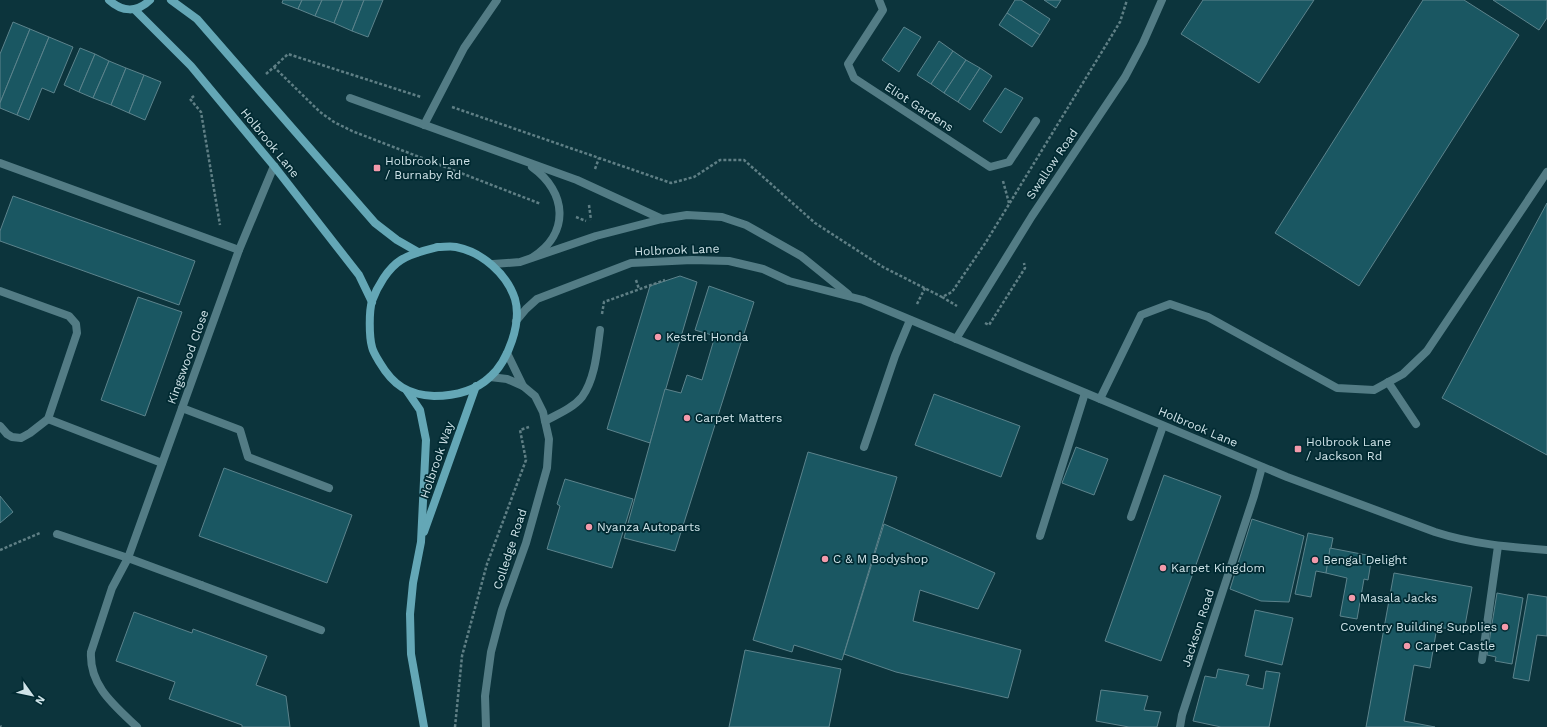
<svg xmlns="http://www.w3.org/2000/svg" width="1547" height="727" font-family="'Work Sans',sans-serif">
<rect width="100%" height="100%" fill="#0c343c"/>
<g fill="#1a5762" stroke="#5c838c">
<polygon points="283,0 302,0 298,9 282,3"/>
<polygon points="302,0 322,0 315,16 298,9"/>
<polygon points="322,0 343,0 334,23 315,16"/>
<polygon points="343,0 364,0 352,31 334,23"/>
<polygon points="364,0 383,0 368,37 352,31"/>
<polygon points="1015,0 1021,0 1050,19 1040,35 1007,13"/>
<polygon points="1044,0 1061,0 1056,8"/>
<polygon points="1203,0 1314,0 1259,83 1181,34"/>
<polygon points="1423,0 1464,0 1519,35 1359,286 1275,233"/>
<polygon points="1493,0 1547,0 1547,18 1539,30"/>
<polygon points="1007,13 1040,35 1032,47 999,25"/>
<polygon points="13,22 30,29 0,103 0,54"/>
<polygon points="904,27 921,37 899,72 882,60"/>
<polygon points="30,29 49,37 17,115 0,108 0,103"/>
<polygon points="49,37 73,47 54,93 42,88 29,120 17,115"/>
<polygon points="939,41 953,51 931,84 917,75"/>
<polygon points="80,48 95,54 79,92 64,85"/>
<polygon points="953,51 966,60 944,93 931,84"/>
<polygon points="95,54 109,61 93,98 79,92"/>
<polygon points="966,60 980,68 958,102 944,93"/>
<polygon points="109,61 126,68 111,105 93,98"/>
<polygon points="126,68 144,75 129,113 111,105"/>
<polygon points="980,68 992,76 970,110 958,102"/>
<polygon points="144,75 161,82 145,120 129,113"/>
<polygon points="1005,88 1023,98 1001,133 983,121"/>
<polygon points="13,196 195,261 179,305 0,241 0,231"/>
<polygon points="1547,203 1547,455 1442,398"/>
<polygon points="680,276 697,282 650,443 607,429 650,286"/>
<polygon points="709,286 754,302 675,551 624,538 665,389 681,393 687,375 702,380 715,336 695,330"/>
<polygon points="138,297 182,312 145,416 101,400"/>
<polygon points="934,394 1020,426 1001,477 915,445"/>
<polygon points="1076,447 1108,459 1094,495 1062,483"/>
<polygon points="808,452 897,477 842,660 794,645 792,652 753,640"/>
<polygon points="224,468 352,515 327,583 199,536"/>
<polygon points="1164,475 1221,496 1161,661 1105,641"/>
<polygon points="565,479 633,499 612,568 547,549 560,506 557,504"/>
<polygon points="0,496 13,512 0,523"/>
<polygon points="1252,519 1304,536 1289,602 1261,601 1230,589"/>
<polygon points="884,524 995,573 978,609 920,590 913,621 1021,650 1008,698 896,672 844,654"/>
<polygon points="1308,533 1333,538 1326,573 1316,571 1311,597 1295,594"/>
<polygon points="1330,548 1372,556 1368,580 1364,579 1357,619 1340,616 1347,578 1326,573"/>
<polygon points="1394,573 1472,587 1464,631 1437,627 1430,668 1414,665 1404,721 1435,727 1366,727"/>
<polygon points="1497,593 1523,598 1512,664 1495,661 1496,657 1487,655"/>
<polygon points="1528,594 1547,597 1547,636 1537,635 1529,681 1513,678"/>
<polygon points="1255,610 1293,618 1282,665 1245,656"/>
<polygon points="134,612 192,633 193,629 267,656 256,685 286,696 290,727 242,727 242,725 169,699 175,682 116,661"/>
<polygon points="745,650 841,669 829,727 729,727"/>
<polygon points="1218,669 1249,675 1246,685 1263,689 1266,671 1280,673 1269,727 1221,727 1193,721 1205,676 1216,678"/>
<polygon points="1101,690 1148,696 1144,710 1161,712 1157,727 1129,727 1096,721"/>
</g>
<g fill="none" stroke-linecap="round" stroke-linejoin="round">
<g stroke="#5f7f85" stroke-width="2.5" stroke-dasharray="3 2" stroke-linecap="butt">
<polyline points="274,67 288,54 421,97"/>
<polyline points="266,74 274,67 320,112 334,122 352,131 541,204"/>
<polyline points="194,96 190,99 201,112 220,225"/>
<polyline points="452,107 671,183 694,177 720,160 744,160 815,223 883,267 942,297 952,292 986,242 1120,22 1127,0"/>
<polyline points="595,169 599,158"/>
<polyline points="1003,181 1009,203"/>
<polyline points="589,205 591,220"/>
<polyline points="576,217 586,221"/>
<polyline points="636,280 639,289"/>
<polyline points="942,297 957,306"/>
<polyline points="917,304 925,288"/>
<polyline points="602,314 604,302 665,280"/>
<polyline points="985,323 989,325 1025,268 1024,263"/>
<polyline points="0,550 40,533"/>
<polyline points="455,727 462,656 487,564 526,460 520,430 529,427"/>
</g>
<g stroke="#537c85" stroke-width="8">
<polyline points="350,98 577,180 662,219"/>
<polyline points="424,125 464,48 497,0"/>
<polyline points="0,163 239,250"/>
<path d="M532,167c35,25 38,66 1,90"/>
<polyline points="0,291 69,316 76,324 77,333 48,419 30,433 21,438 12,437 7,434 0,426"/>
<polyline points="1388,382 1416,424"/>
<polyline points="1100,399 1141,315 1170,304 1208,317 1337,388 1374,390 1403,374 1427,351 1547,172"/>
<polyline points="182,408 240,430 248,457 329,488"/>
<polyline points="48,419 162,463"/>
<path d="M545,421c13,-7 28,-13 37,-24 13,-18 15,-45 18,-67"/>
<polyline points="864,447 895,356 910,320"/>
<polyline points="1131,517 1163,426"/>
<polyline points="1040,536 1085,393"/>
<path d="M128,558l-16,30 -21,64c-2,34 24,54 46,75"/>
<polyline points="201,585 321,630"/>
<polyline points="1482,660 1498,546"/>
</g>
<g stroke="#537c85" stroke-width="8">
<polyline points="879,0 883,10 848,64 854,78 990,167 1009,162 1036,121"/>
<polyline points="956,339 1032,216 1125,77 1143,43 1162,0"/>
<polyline points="490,377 507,379 523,386 507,353"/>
<polyline points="57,534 128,558 239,250 274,166"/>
<polyline points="128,558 201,585"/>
<polyline points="486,727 485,696 491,652 502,610 526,543 547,468 549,439 543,412 535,396 523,386"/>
<polyline points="1180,727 1182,715 1254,496 1262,467"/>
</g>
<g stroke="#537c85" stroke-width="8">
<polyline points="493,264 520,262 596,236 662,219 687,215 722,217 746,225 801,256 848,294"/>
<path d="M516,321l10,-12 11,-10 94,-36 61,-3 37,1 34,8 26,12 74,19 424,177 148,55c37,12 74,15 112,18"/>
</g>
<g stroke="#64a7b6" stroke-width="8">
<path d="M109,0c13,12 28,13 41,0"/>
<polyline points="171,0 197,19 375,223 397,240 418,252"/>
<polyline points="135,10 191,66 274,166 359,275 372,302"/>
<path d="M438,247c6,0 13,-1 18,0 26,5 51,27 59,52 7,24 -7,62 -25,78 -15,14 -36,19 -56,19 -26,-1 -41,-11 -54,-33 -3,-5 -7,-11 -8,-16 -3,-11 -3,-36 0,-46 5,-14 16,-33 29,-41 11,-7 25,-10 37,-13z"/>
<polyline points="407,391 420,410 426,440 421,542 413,583 410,614 411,654 424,727"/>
<polyline points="424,532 476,386"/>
</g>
<polyline stroke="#64838a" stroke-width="3" stroke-dasharray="6 3" stroke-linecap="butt" points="0,726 1,727"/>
</g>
<g fill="#f39aab" stroke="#012a32" stroke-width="1.5">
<rect x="373" y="164" width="8" height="8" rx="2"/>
<circle cx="658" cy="337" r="4"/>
<circle cx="687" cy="418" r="4"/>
<rect x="1294" y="445" width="8" height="8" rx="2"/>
<circle cx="589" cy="527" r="4"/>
<circle cx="825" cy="559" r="4"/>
<circle cx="1315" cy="560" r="4"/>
<circle cx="1163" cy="568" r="4"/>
<circle cx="1352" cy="598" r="4"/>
<circle cx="1505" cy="627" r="4"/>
<circle cx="1407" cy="646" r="4"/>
</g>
<g text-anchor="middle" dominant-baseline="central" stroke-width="3.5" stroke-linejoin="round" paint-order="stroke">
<g font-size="12" fill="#cfe3e8" stroke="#012a32">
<text transform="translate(919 107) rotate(33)">Eliot Gardens</text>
<text transform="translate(270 143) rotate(51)">Holbrook Lane</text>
<text transform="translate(1052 164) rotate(-56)">Swallow Road</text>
<text transform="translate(677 250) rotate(-2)">Holbrook Lane</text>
<text transform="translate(188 357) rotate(-70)">Kingswood Close</text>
<text transform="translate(1198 427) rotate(23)">Holbrook Lane</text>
<text transform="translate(437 460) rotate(-71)">Holbrook Way</text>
<text transform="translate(510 549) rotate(-72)">Colledge Road</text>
<text transform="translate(1198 628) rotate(-72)">Jackson Road</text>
</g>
<g font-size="12" fill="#cfe3e8" stroke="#012a32" text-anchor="start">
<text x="385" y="161">Holbrook Lane<tspan x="385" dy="14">/ Burnaby Rd</tspan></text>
<text x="666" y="337">Kestrel Honda</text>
<text x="695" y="418">Carpet Matters</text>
<text x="1306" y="442">Holbrook Lane<tspan x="1306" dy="14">/ Jackson Rd</tspan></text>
<text x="597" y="527">Nyanza Autoparts</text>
<text x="833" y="559">C &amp; M Bodyshop</text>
<text x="1323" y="560">Bengal Delight</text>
<text x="1171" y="568">Karpet Kingdom</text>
<text x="1360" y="598">Masala Jacks</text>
<text x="1497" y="627" text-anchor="end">Coventry Building Supplies</text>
<text x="1415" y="646">Carpet Castle</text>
</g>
</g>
<g transform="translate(32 695) rotate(123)" stroke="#012a32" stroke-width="3" paint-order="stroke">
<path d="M0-3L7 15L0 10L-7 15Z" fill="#cfe3e8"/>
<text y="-6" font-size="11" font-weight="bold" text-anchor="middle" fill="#cfe3e8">N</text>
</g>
</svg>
